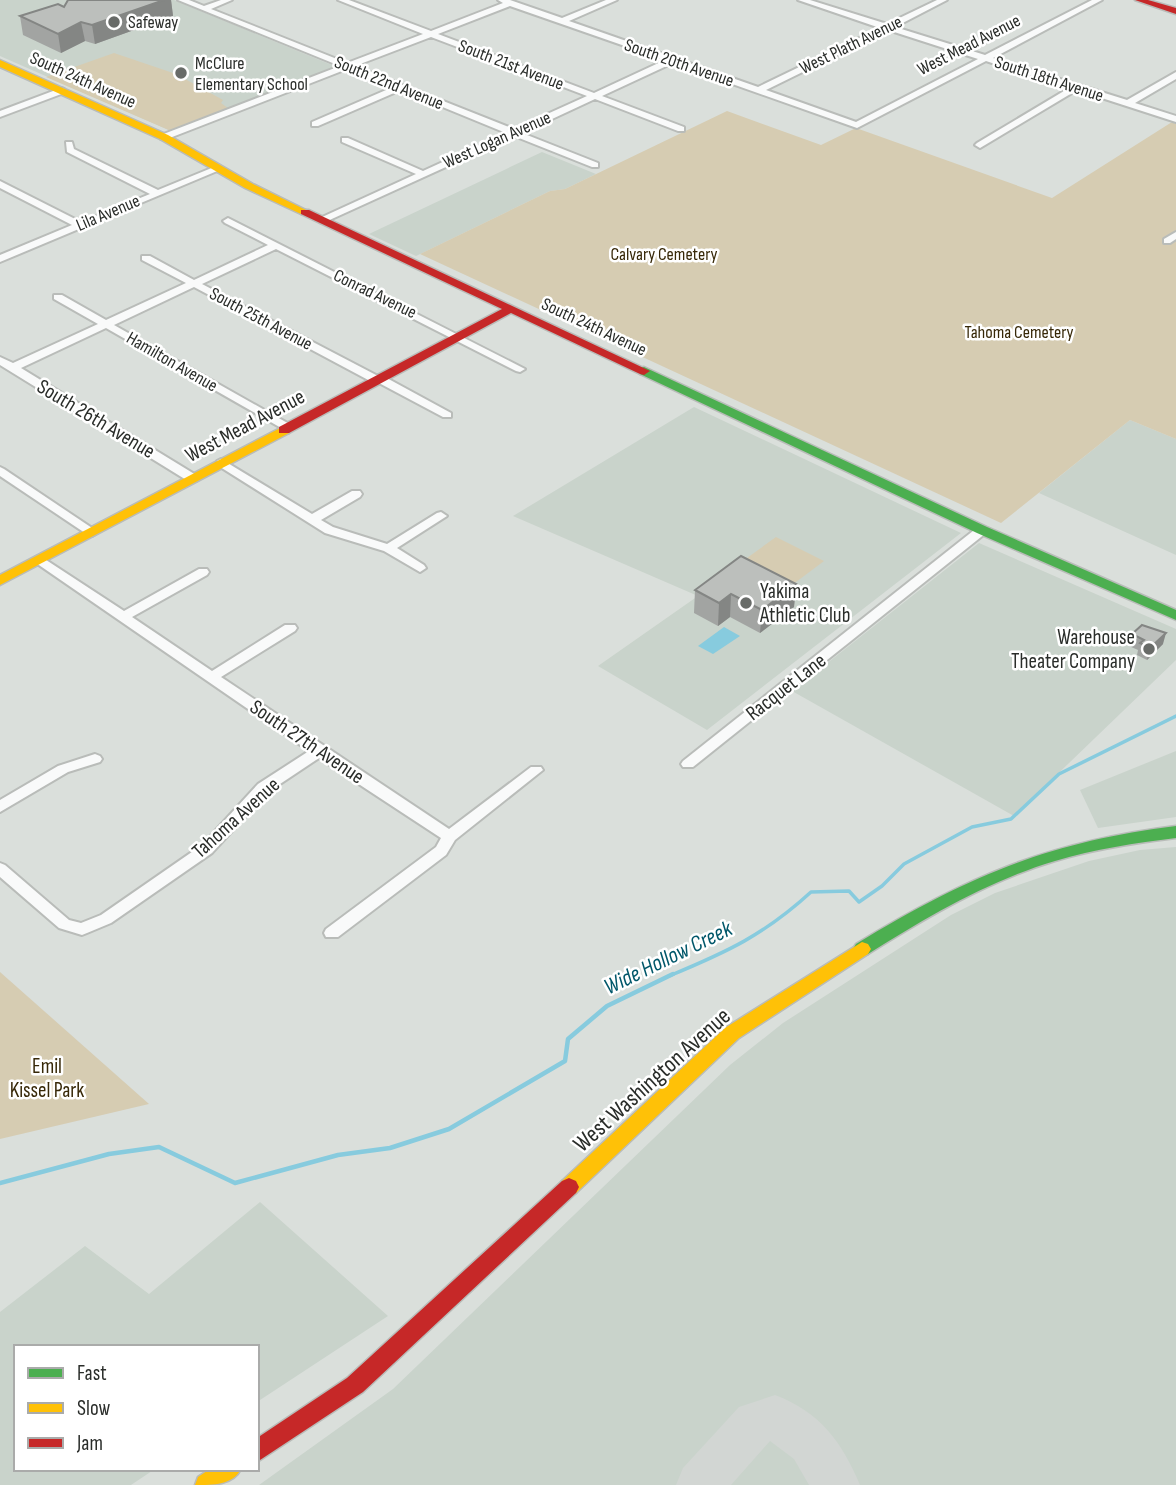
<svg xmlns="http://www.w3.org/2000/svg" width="1176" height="1485" font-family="'Sofia Sans Condensed',sans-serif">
<rect width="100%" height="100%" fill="#dadfdb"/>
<g fill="#c9d3cb">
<polygon points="0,0 174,0 339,68 171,131 0,56"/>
<polygon points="542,152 596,174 565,189 550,191 416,256 369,234"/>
<polygon points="694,407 961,533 707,730 598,666 698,596 513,516"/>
<polygon points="1130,420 1176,439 1176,555 1039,493"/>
<polygon points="979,543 1176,629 1176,660 1014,816 792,691"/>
<polygon points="1176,751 1176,817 1098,828 1080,790"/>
<polygon points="1176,847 1176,1485 259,1485 393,1389 730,1065 783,1023 951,915 995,893 1089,861 1140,850"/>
<polygon points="260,1202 388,1316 257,1402 257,1347 16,1347 16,1469 155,1469 131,1485 0,1485 0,1312 85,1246 149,1294"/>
</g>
<g fill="#d6ccb2">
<polygon points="114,53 176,74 223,100 221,103 229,109 171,131 46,77"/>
<polygon points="727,111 821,145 856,128 1052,198 1172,122 1176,124 1176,439 1130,420 1001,523 420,254 550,191 565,189"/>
<polygon points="776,537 824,561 788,588 740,563"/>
<polygon points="0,972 149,1104 0,1139"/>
</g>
<polygon fill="#87cbde" points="724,627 740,636 713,654 698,646"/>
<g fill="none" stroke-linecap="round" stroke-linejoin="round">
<path stroke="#87cbde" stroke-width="3.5" d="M669,976c58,-24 95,-41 142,-84l38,-1 10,11 23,-16 22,-22 68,-37 39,-8 48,-45 117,-58"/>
<polyline stroke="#87cbde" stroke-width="4.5" points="0,1183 109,1154 159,1147 235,1183 338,1155 390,1148 449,1129 565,1061 568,1039 607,1006 673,974"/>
<path fill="#d2d6d3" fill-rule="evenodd" d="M775,1395c45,17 67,47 85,90h-51l-15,-26 -24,-18 -39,44h-55l7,-17 56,-61z"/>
<defs>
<g id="street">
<path d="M178,0h11l15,6 17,-6h11l-21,9 136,54 76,-29 -85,-34h11l82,31 72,-28 -5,-3h12l52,18 44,-18h11l-48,21 189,66 122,-59 -82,-28h12l77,24 50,-24h10l-52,27 90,28 107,-55h10l-109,58 134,42 49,-28v7l-41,24 41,13v6l-99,-32 -97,58 -5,-3 2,-2 92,-55 -83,-27 -129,67 -184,-65 -71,33 82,31v4h-6l-83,-32 -73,34 76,30v4h-6l-78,-31 -191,87 -3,-1v-4l96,-44 -74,-32v-4h6l75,33 83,-38 -105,-43 -83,36h-6v-4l81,-35 -46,-18 -180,70h-6v-4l179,-69zM510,6l155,54 -71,33 -156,-59zM888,30l90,29 -122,63 -90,-32zM431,37l156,59 -73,33 -159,-63z"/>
<polygon points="61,88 64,89 64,93 0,117 0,111"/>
<polygon points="66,142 72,142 74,149 158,190 214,167 222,169 0,262 0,255 72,225 0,188 0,181 81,222 150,194 67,152"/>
<polygon points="228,218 525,369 520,372 516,371 276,249 202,284 376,375 383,376 451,413 451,417 443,417 379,383 372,382 194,287 114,325 291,425 291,429 283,429 106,328 21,368 196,475 196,481 188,481 0,365 0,357 13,363 98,324 54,299 54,295 62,295 106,320 186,283 142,260 142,256 150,256 194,280 268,245 225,223 223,221"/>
<polygon points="1176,232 1176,239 1170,243 1164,243 1164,239"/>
<polygon points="221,459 312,514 352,491 360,491 362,494 360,497 321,520 333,527 387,544 437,513 441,512 447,516 397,548 424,565 426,568 420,572 384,551 325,533 217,465 217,461"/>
<polygon points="0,467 4,469 98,532 92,536 88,535 0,476"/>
<polygon points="982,526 988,530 986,533 693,767 683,767 681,764 683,761 978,527"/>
<polygon points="40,556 124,611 199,569 207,569 209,572 207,575 132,617 212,671 285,625 295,625 297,628 295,631 221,677 449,829 531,767 541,767 543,770 455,840 446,855 338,937 326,937 324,933 326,929 436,847 441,838 319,758 268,792 212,853 111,923 87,933 82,935 59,928 0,877 0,863 5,865 69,920 81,923 101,915 202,845 258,784 309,751 36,563 34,560 36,557"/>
<polygon points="95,754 100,756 102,759 100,762 68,772 0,812 0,800 58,766"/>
</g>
<g id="fast">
<polygon points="644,367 987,527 1176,610 1176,620 977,533 640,374 640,368"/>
<path d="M1176,826v12c-41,5 -81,11 -121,23 -67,20 -128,56 -187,93l-6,2 -6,-2 -3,-5 3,-5c110,-67 191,-102 320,-118z"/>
</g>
<g id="slow">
<polygon points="0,60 168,135 253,184 310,212 301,214 245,188 160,139 0,67"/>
<polygon points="284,426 289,427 289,433 0,585 0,575"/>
<polygon points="862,942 868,944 871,949 868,954 739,1038 576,1193 569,1196 562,1193 559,1187 562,1181 725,1028"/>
<path d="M210,1469h31c-8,16 -28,16 -46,16l3,-8z"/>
</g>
<g id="jam">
<polygon points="1135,0 1148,0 1176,8 1176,14"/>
<polygon points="301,210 309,210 650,371 644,375 640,374 511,313 289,433 279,433 279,427 502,309 301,214"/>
<polygon points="569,1178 576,1181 579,1187 576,1193 363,1392 257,1462 257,1438 347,1378 562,1181"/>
</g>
</defs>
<use href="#street" stroke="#b9bcb9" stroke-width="4"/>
<use href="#fast" stroke="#b9bcb9" stroke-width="3"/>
<use href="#slow" stroke="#b9bcb9" stroke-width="3"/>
<use href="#jam" stroke="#b9bcb9" stroke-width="3"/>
<use href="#street" fill="#f9fafa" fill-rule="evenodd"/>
<use href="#fast" fill="#4caf50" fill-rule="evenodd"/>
<use href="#slow" fill="#ffc107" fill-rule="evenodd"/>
<use href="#jam" fill="#c62828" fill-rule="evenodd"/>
</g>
<g fill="#a2a4a2">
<polygon points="68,0 171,0 173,16 95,44 85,41 61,53 23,35 20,16 64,7"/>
<polygon points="796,584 794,607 760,633 730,617 718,626 694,613 695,590"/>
<polygon points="1132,634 1163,644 1147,660 1137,655 1138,650 1129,646"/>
</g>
<g fill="#848684">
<polygon points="164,0 171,0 173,16 95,44 92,25"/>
<polygon points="81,22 85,41 61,53 58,34"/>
<polygon points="796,584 794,607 760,633 762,610"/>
<polygon points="731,594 730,617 718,626 719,603"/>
<polygon points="1166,633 1163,644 1147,660 1150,648"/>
</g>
<g fill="#bcbfbc" stroke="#848684" stroke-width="2">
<polygon points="68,0 164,0 92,25 81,22 58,34 20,16 58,4 64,7"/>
<polygon points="741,556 796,584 762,610 731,594 719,603 695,590"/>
<polygon points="1142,625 1166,633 1150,648 1140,643 1144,640 1132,634"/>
</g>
<g fill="#686b68" stroke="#fff" stroke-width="2.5">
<circle cx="114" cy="22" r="7"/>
<circle cx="181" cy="73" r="7"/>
<circle cx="746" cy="603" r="7"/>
<circle cx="1149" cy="649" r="7"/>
</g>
<g text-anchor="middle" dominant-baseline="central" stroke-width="5" stroke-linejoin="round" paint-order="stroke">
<g font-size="18" fill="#2a2d2a" stroke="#fff" text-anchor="start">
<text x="128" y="22">Safeway</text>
<text x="195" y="63">McClure<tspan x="195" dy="21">Elementary School</tspan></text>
</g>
<g font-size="18" fill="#2a2d2a" stroke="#fff">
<text transform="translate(851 45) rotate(-26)">West Plath Avenue</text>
<text transform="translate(969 45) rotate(-27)">West Mead Avenue</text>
<text transform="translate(679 63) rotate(19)">South 20th Avenue</text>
<text transform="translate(511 65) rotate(21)">South 21st Avenue</text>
<text transform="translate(1049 79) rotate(18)">South 18th Avenue</text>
<text transform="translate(83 80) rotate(24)">South 24th Avenue</text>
<text transform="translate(389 83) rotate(22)">South 22nd Avenue</text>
<text transform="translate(497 140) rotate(-24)">West Logan Avenue</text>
<text transform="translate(108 213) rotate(-23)">Lila Avenue</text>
<text transform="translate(375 294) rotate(26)">Conrad Avenue</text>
<text transform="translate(261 319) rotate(28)">South 25th Avenue</text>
<text transform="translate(594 327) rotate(25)">South 24th Avenue</text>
<text transform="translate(172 362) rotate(30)">Hamilton Avenue</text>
</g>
<g font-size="18" fill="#372808" stroke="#fff">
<text x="664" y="254">Calvary Cemetery</text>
<text x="1019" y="332">Tahoma Cemetery</text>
</g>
<g font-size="21" fill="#2a2d2a" stroke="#fff">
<text transform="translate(96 419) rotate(31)">South 26th Avenue</text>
<text transform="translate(245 426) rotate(-28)">West Mead Avenue</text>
<text transform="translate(786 687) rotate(-38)">Racquet Lane</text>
<text transform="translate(307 742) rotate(34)">South 27th Avenue</text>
<text transform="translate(236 818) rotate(-42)">Tahoma Avenue</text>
</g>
<g font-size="21" fill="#2a2d2a" stroke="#fff" text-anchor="start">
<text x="760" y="591">Yakima<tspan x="760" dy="24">Athletic Club</tspan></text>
<text x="1135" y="637" text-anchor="end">Warehouse<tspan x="1135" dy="24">Theater Company</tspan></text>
</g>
<g font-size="21" fill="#372808" stroke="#fff">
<text x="47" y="1066">Emil<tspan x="47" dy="24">Kissel Park</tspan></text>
</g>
<g font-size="23" font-style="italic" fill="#01576a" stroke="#fff">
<text transform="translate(668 958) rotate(-26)">Wide Hollow Creek</text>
</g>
<g font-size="24" fill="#2a2d2a" stroke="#fff">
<text transform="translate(652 1080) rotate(-42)">West Washington Avenue</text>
</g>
</g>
<rect x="14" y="1345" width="245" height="126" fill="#ffffff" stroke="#aaabaa" stroke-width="2"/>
<rect x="28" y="1368" width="35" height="10" fill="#4caf50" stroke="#aaabaa" stroke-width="2"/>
<text x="77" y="1380" font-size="21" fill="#2a2d2a">Fast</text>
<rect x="28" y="1403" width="35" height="10" fill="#ffc107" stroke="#aaabaa" stroke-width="2"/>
<text x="77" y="1415" font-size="21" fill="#2a2d2a">Slow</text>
<rect x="28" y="1438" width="35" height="10" fill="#c62828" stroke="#aaabaa" stroke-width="2"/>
<text x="77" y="1450" font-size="21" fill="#2a2d2a">Jam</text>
</svg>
